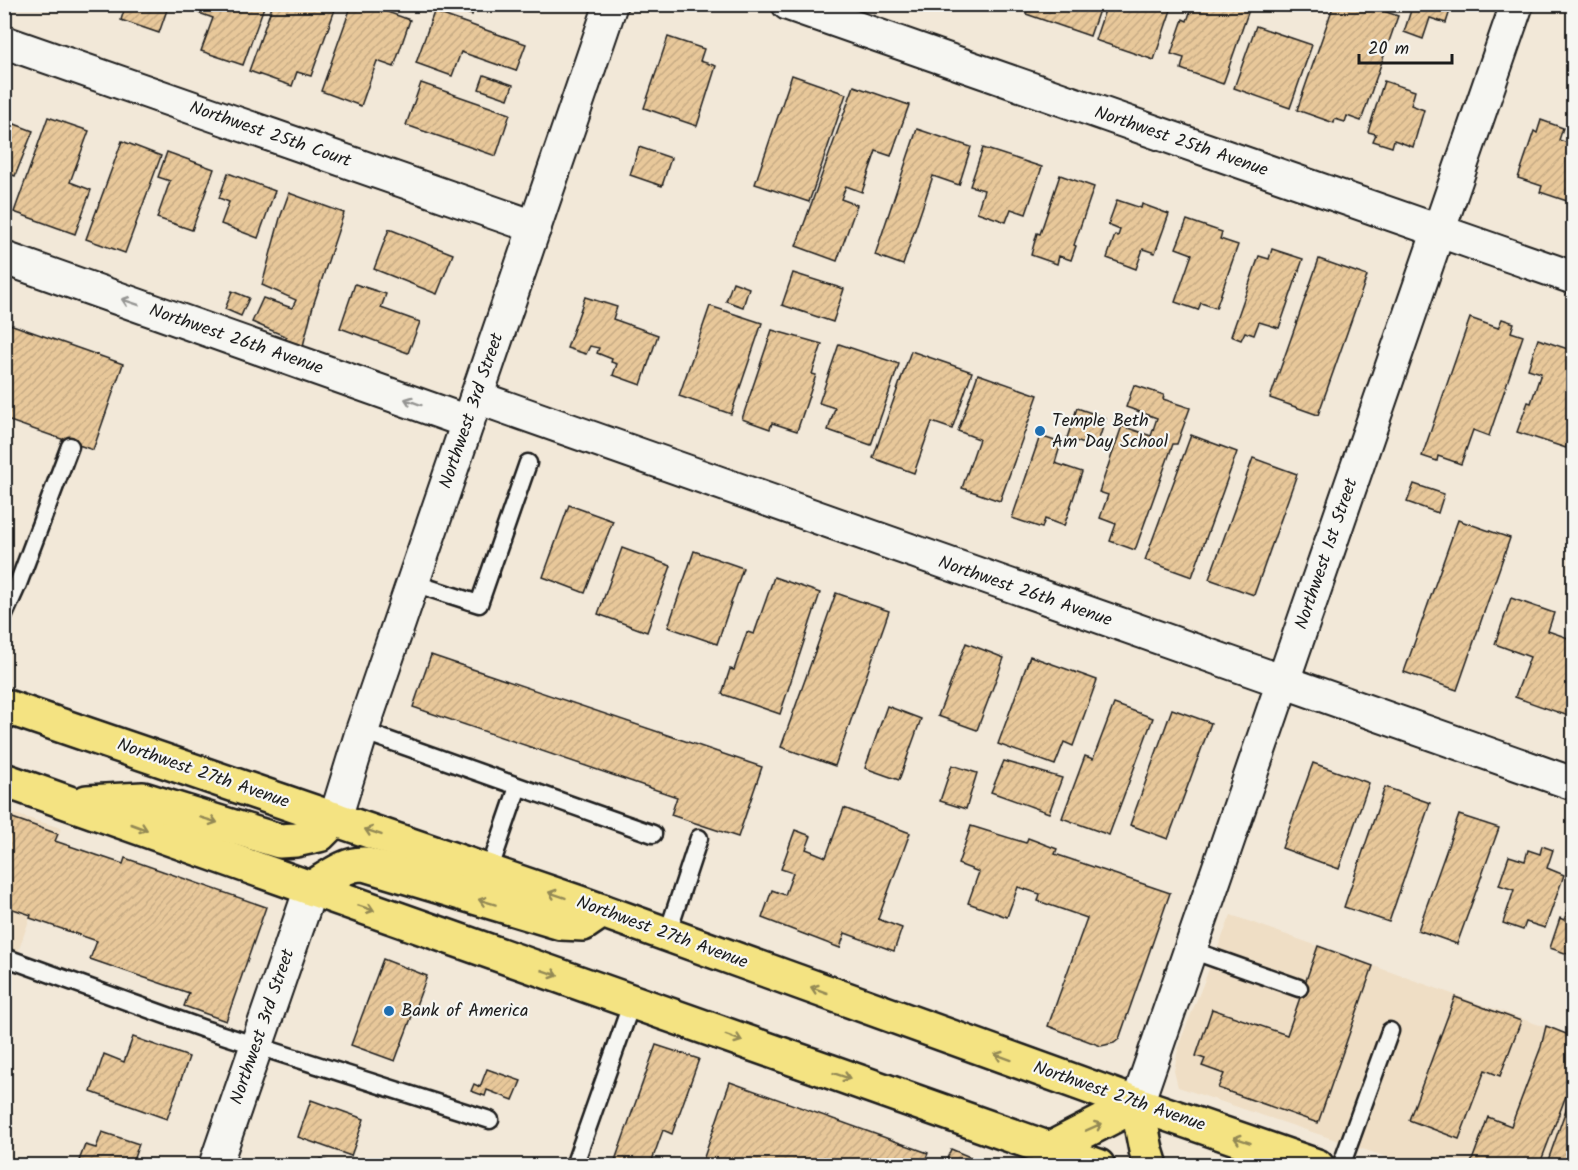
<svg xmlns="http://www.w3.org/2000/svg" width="1578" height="1170" font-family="Kalam,sans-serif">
<defs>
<pattern id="building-hatch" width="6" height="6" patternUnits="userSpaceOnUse" patternTransform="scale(1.5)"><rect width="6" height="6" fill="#e8c89a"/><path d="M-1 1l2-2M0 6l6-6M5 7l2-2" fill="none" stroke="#c6ab84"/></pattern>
</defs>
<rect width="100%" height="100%" fill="#f2e8d8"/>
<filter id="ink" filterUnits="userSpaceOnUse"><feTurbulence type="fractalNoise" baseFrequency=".0167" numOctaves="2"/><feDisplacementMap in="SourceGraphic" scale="12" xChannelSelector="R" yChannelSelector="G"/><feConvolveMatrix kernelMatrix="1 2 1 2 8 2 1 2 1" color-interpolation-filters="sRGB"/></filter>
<g filter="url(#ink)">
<g fill="#efdec5">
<polygon points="4,811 61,828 18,952 5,947"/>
<polygon points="1231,915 1573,1037 1573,1165 1410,1165 1178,1087 1174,1071 1179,1044"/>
</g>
<g fill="url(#building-hatch)" stroke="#1c1c1c" stroke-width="1.5">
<polygon points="126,4 169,4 159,33 121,20"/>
<polygon points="202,4 265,4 243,65 201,51 213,18 199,13"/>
<polygon points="273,4 337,4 311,76 297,72 292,86 249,71"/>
<polygon points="352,4 365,4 410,20 394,67 377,61 361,106 321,91"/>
<polygon points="440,4 475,4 472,15"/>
<polygon points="992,4 1012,4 1010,11"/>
<polygon points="1029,4 1082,4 1099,10 1090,36 1026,14"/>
<polygon points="1107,4 1173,4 1154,60 1095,40"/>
<polygon points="1193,4 1251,4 1223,84 1181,69 1184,58 1171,54 1183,19 1187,21"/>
<polygon points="1334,4 1364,4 1398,16 1361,121 1347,116 1345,122 1335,119 1334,123 1297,110"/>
<polygon points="1413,4 1452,4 1446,23 1430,18 1423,39 1404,32"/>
<polygon points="434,12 526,44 516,71 461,52 452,76 416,63"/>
<polygon points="1256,26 1312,45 1290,108 1234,88"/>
<polygon points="668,37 704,49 700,61 716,66 697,126 644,108"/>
<polygon points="484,75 513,85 508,99 479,89"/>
<polygon points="792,75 846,94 809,202 755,184"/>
<polygon points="1384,81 1415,91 1411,105 1424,110 1413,147 1394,140 1392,147 1373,141 1376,134 1368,132"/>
<polygon points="421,83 510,114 496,156 406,125"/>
<polygon points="854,86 909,105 891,156 876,151 862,192 846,186 841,199 857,205 837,261 796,246"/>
<polygon points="48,117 89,131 70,182 91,190 75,234 14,212"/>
<polygon points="4,120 33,131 15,176 4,172"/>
<polygon points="1541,120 1563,128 1559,140 1574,145 1574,192 1570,202 1540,192 1542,186 1518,178 1534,131 1537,133"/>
<polygon points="917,129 971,147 959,185 933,176 903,265 875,255"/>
<polygon points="122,141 161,156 125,253 86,239"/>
<polygon points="639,147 671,158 662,186 630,175"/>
<polygon points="983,148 1042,167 1026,214 1011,209 1006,222 977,212 984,190 970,186"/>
<polygon points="167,152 214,169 192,230 157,218 170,181 158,177"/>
<polygon points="228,173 275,191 258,238 221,224 229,202 219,198"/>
<polygon points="1060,175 1094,187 1074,245 1076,246 1071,260 1059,256 1057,264 1031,255 1037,233 1040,234"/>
<polygon points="289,193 344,213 313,306 303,346 284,340 287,337 252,322 263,298 292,308 296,300 262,285 280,218"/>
<polygon points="1117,200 1141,208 1142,204 1169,214 1155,253 1143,249 1136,269 1107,258 1115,235 1118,236 1120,230 1108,225"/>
<polygon points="1187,220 1222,232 1220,239 1238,245 1216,308 1201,303 1198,310 1175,302 1192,254 1176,248"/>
<polygon points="389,229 453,254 437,294 374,269"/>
<polygon points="1272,249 1303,259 1279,328 1259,322 1254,335 1245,332 1241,340 1231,336 1259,256 1269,259"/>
<polygon points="1319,259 1367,276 1318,415 1270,398"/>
<polygon points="793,273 844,289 833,322 782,305"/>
<polygon points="733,282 749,288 743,307 726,301"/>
<polygon points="355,284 386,294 381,308 420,322 408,353 340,328"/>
<polygon points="232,291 249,298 241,316 225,309"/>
<polygon points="585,297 617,307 613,319 658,335 641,385 613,375 617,364 611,362 612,359 597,353 599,348 590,346 586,354 567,348"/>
<polygon points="710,306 762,323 731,414 679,396"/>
<polygon points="1470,318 1498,328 1502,319 1514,323 1511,332 1523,336 1489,436 1473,430 1461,464 1438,456 1437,461 1422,456"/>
<polygon points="4,322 123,364 93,450 4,419"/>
<polygon points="772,330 822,344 812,374 816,375 797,431 772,423 770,429 742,419"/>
<polygon points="1538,339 1574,351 1574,424 1566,448 1517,432 1528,402 1531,403 1541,373 1528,369"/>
<polygon points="839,344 899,364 871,445 828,430 835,408 819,403"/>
<polygon points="911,351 972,372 952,429 932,422 914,473 873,458"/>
<polygon points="978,374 1038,395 1000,501 962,488 979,439 958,431"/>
<polygon points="1134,385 1164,395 1163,399 1190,408 1177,444 1173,444 1135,550 1110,541 1116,524 1100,518 1108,495 1099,492 1122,426 1151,436 1157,418 1126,407"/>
<polygon points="1077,408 1106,418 1096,448 1067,438"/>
<polygon points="1191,435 1237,452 1192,577 1145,560"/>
<polygon points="1040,436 1061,443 1055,463 1082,472 1064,526 1045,519 1042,528 1012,518"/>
<polygon points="1253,458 1297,474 1254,595 1209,579"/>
<polygon points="1414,484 1444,494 1438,513 1407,502"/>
<polygon points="569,505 613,521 585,593 543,577"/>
<polygon points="1458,520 1510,538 1457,690 1404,672"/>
<polygon points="622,548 671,566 647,632 598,614"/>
<polygon points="694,551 743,568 717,644 668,627"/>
<polygon points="774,577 820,593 780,714 722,694 730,669 734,670 747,632 754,634"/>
<polygon points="836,593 889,611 835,766 781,747"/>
<polygon points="1511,598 1554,613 1548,631 1574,640 1574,718 1515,697 1530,657 1495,644"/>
<polygon points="966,643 1004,658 977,730 938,716"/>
<polygon points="431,655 762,767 738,837 671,815 677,797 413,707"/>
<polygon points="1030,656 1097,680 1073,746 1064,742 1055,765 998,744"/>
<polygon points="1114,704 1153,718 1109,835 1062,818 1085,756 1093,759"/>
<polygon points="887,706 921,719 899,780 865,768"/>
<polygon points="1172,709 1211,723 1168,839 1130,825"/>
<polygon points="1004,761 1062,778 1049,813 991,792"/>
<polygon points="1313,763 1369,783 1339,869 1282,848"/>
<polygon points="952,765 977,773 966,809 940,801"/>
<polygon points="1385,787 1430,803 1389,922 1344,907"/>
<polygon points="844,808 910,833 878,919 902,928 894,951 845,933 840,948 762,918 772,890 785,895 793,873 781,869 795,830 811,836 806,849 826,857"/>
<polygon points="4,815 58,834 55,841 123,864 125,858 266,907 226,1021 184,1006 189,993 90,959 97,941 30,918 31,915 4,906"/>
<polygon points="1459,815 1499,828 1457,944 1418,930"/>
<polygon points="971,826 1026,843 1028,838 1057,849 1055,854 1170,893 1119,1039 1114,1043 1101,1046 1048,1026 1087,918 1038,901 1040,894 1018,887 1007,917 968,903 979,872 958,864"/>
<polygon points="1542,846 1553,850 1547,868 1564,875 1545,928 1526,922 1523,930 1503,923 1514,890 1499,885 1509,856 1525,861 1528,850 1540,854"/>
<polygon points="1574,893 1574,956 1550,948 1560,918 1564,920"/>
<polygon points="1318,946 1373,966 1318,1123 1218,1088 1224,1074 1202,1066 1205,1059 1196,1056 1212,1009 1287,1035"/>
<polygon points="383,959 427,976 395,1061 351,1045"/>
<polygon points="1455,997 1521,1021 1500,1076 1485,1070 1459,1139 1409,1120"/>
<polygon points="1546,1026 1574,1037 1574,1075 1539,1166 1470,1166 1488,1117 1511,1126 1541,1047"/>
<polygon points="133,1037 189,1057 167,1119 91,1092 104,1054 124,1062"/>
<polygon points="656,1045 699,1059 672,1134 663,1130 650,1166 613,1166"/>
<polygon points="487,1069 521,1081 513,1100 487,1090 485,1096 471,1091 474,1084 480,1087"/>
<polygon points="730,1082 928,1153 923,1166 701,1166"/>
<polygon points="1574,1087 1574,1166 1546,1166"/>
<polygon points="311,1100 364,1119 351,1156 298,1137"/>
<polygon points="102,1132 139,1144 131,1166 77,1166 85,1145 96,1148"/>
<polygon points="951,1149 991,1166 944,1166"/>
<polygon points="321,1159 339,1166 319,1166"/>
</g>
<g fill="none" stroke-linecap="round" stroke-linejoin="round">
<defs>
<g id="service">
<polyline points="413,583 479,604 528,463"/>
<polyline points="4,615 18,584 70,446"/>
<polyline points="362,731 653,834"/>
<polyline points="489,871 518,787"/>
<polyline points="667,935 699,838"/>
<polyline points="1191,950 1299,988"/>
<polyline points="4,957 204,1029 490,1120"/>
<polyline points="574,1166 632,1002"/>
<polyline points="1341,1166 1390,1031"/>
</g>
<g id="minor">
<polyline points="788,4 1574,278"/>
<polyline points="4,42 535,227"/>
<polyline points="4,258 468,422"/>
<polyline points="476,397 1574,784"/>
<polyline points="335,819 362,731 611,4"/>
<polyline points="1137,1104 1517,4"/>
<polyline points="215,1166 311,888"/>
</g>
<g id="trunk">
<polyline points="4,706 580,903 1137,1104 1317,1166"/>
<polyline points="4,780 1098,1166"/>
<polyline points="87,802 143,799 279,841 296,840 319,835 335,819"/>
<path d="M311,888c16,-9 34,-25 53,-24l197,59 22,1 19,-13"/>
<polyline points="1137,1104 1146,1150 1151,1166"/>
<polyline points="1050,1149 1137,1104"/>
</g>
</defs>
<use href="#service" stroke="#1c1c1c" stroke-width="21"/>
<use href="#minor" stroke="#1c1c1c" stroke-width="36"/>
<use href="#trunk" stroke="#1c1c1c" stroke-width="38"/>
<use href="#service" stroke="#f6f6f2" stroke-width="16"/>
<use href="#minor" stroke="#f6f6f2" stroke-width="32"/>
<use href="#trunk" stroke="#f4e382" stroke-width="33"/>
</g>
<defs><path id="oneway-shaft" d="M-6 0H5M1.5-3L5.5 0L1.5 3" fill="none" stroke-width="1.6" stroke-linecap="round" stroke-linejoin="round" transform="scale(1.5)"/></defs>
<g stroke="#949492">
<use href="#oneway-shaft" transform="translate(130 302) rotate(-161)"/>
<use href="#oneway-shaft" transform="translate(413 402) rotate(-160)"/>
</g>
<g stroke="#938954">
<use href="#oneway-shaft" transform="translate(209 820) rotate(17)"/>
<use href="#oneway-shaft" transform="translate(139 827) rotate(20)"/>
<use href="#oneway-shaft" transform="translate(373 832) rotate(-161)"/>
<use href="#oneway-shaft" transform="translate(557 895) rotate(-161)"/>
<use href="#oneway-shaft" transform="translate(487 902) rotate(-163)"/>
<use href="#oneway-shaft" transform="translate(366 908) rotate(19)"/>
<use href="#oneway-shaft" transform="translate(550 973) rotate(19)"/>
<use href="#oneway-shaft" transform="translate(819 990) rotate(-160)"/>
<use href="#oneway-shaft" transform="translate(734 1038) rotate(20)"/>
<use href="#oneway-shaft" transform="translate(1003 1057) rotate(-160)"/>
<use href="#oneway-shaft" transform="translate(842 1076) rotate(19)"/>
<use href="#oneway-shaft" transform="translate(1094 1127) rotate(-24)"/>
<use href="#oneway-shaft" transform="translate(1242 1140) rotate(-161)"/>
</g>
</g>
<g fill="#1f6fb2" stroke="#f6f6f2" stroke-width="2">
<circle cx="1040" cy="431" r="6"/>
<circle cx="389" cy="1011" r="6"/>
</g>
<g text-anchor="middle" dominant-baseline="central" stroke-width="4.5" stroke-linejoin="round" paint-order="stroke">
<g font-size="18" fill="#1c1c1c" stroke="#f6f6f2">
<text transform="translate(270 135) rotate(19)">Northwest 25th Court</text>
<text transform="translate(1181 142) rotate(19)">Northwest 25th Avenue</text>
<text transform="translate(236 340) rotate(19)">Northwest 26th Avenue</text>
<text transform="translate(472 411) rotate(-71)">Northwest 3rd Street</text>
<text transform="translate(1327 554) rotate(-71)">Northwest 1st Street</text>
<text transform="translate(1025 592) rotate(19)">Northwest 26th Avenue</text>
<text transform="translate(203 774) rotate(19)">Northwest 27th Avenue</text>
<text transform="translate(662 933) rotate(20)">Northwest 27th Avenue</text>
<text transform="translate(263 1027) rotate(-71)">Northwest 3rd Street</text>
<text transform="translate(1119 1097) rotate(19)">Northwest 27th Avenue</text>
</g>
<g font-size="18" fill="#1c1c1c" stroke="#f6f6f2" text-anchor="start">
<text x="1052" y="421">Temple Beth<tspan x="1052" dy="21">Am Day School</tspan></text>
<text x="401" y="1011">Bank of America</text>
</g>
</g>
<rect width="1578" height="1170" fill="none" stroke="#f6f6f2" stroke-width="24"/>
<rect x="12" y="12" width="1554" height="1146" fill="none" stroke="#1c1c1c" stroke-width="2" filter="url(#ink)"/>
<path d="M1359 54v9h93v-9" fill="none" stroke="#1c1c1c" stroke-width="3"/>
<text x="1368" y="54" font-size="18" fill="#1c1c1c" stroke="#f6f6f2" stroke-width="4.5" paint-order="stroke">20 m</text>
</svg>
